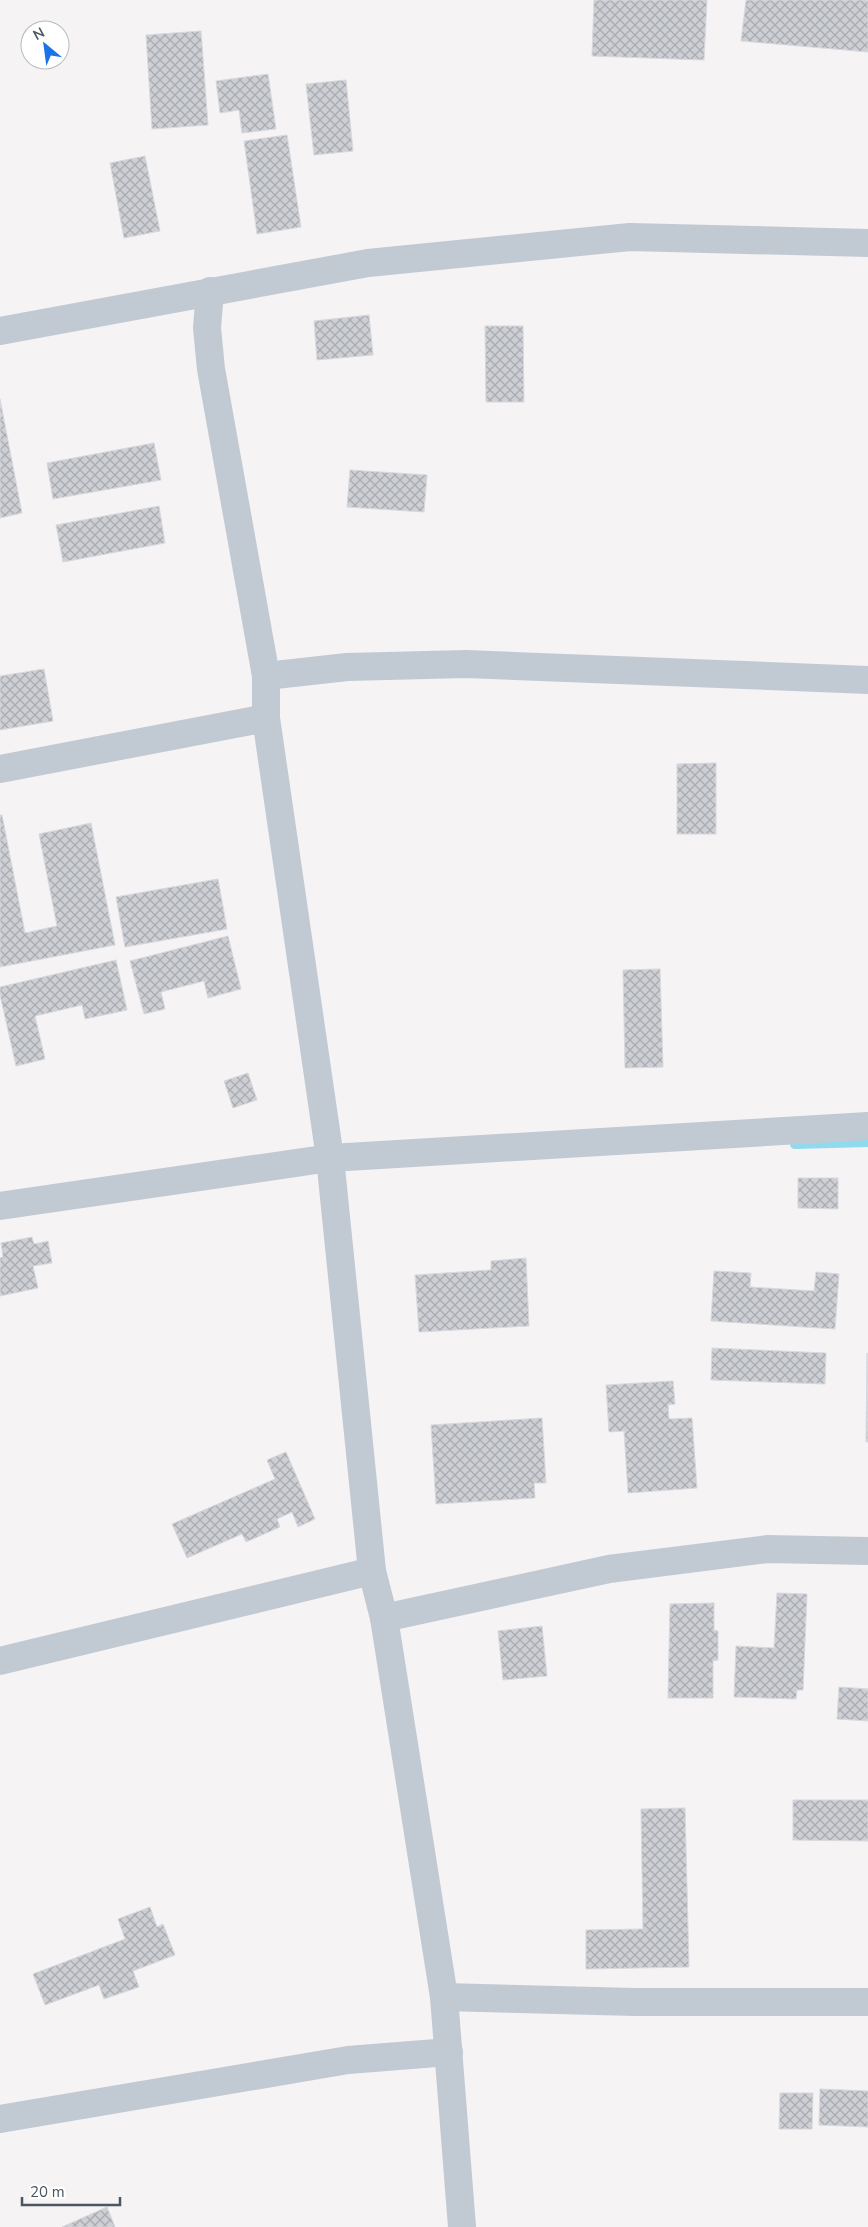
<svg xmlns="http://www.w3.org/2000/svg" width="868" height="2227" font-family="'Nunito Sans',sans-serif">
<defs>
<pattern id="building-cross-hatch" width="8" height="8" patternUnits="userSpaceOnUse" patternTransform="scale(1.25)"><rect width="8" height="8" fill="#cdcfd5"/><path d="M0 0l8 8M0 8l8-8" fill="none" stroke="#a8abb0"/></pattern>
</defs>
<rect width="100%" height="100%" fill="#f5f3f3"/>
<g fill="none" stroke-linecap="round" stroke-linejoin="round">
<polyline stroke="#90daee" stroke-width="10" points="795,1144 868,1142"/>
</g>
<g fill="url(#building-cross-hatch)" stroke="#d7d9de">
<polygon points="594,0 707,0 704,60 592,56"/>
<polygon points="746,0 868,0 868,52 741,41"/>
<polygon points="201,31 208,125 152,129 146,35"/>
<polygon points="268,74 276,129 242,133 239,110 220,113 216,81"/>
<polygon points="346,80 353,151 314,155 306,84"/>
<polygon points="287,135 301,227 257,234 244,141"/>
<polygon points="145,156 160,231 124,238 110,163"/>
<polygon points="369,315 373,355 317,360 314,321"/>
<polygon points="485,326 523,326 524,402 486,402"/>
<polygon points="0,399 22,513 0,518"/>
<polygon points="154,443 161,480 53,499 47,463"/>
<polygon points="350,470 427,475 424,512 347,507"/>
<polygon points="159,506 165,543 63,562 56,525"/>
<polygon points="44,669 53,721 0,730 0,676"/>
<polygon points="716,763 716,834 677,834 677,764"/>
<polygon points="0,815 2,815 25,933 57,926 39,834 91,823 115,945 0,967"/>
<polygon points="218,879 227,929 125,947 116,897"/>
<polygon points="228,936 241,989 208,998 204,981 161,992 165,1009 144,1014 130,961"/>
<polygon points="116,960 127,1010 85,1019 82,1005 35,1016 45,1059 16,1066 0,995 0,987"/>
<polygon points="660,969 663,1067 625,1068 623,970"/>
<polygon points="248,1073 257,1100 233,1108 224,1081"/>
<polygon points="798,1178 838,1178 838,1209 798,1208"/>
<polygon points="32,1237 34,1244 48,1241 52,1263 33,1266 38,1288 0,1296 0,1258 3,1257 1,1243"/>
<polygon points="526,1258 529,1326 419,1332 415,1275 491,1270 491,1261"/>
<polygon points="714,1271 751,1273 750,1287 814,1291 816,1272 839,1274 835,1329 711,1321"/>
<polygon points="712,1348 826,1353 825,1384 711,1380"/>
<polygon points="867,1353 868,1442 866,1442"/>
<polygon points="673,1381 675,1404 668,1405 669,1419 692,1418 697,1488 628,1493 624,1431 609,1432 606,1385"/>
<polygon points="542,1418 546,1483 534,1483 535,1498 436,1504 431,1425"/>
<polygon points="286,1452 315,1519 298,1527 292,1512 277,1519 280,1527 246,1542 242,1534 187,1558 172,1524 275,1479 267,1460"/>
<polygon points="777,1593 807,1594 803,1690 797,1690 796,1699 734,1697 736,1646 774,1648"/>
<polygon points="714,1603 714,1630 718,1631 718,1660 713,1661 713,1698 668,1698 670,1604"/>
<polygon points="542,1626 547,1676 503,1680 498,1631"/>
<polygon points="839,1687 868,1689 868,1721 837,1719"/>
<polygon points="793,1800 868,1800 868,1841 793,1840"/>
<polygon points="685,1808 689,1967 586,1969 586,1930 643,1929 641,1809"/>
<polygon points="150,1907 157,1927 163,1924 175,1955 133,1971 139,1987 104,1999 99,1985 45,2005 33,1974 125,1939 118,1919"/>
<polygon points="820,2089 868,2091 868,2127 819,2125"/>
<polygon points="780,2093 813,2093 812,2129 779,2129"/>
<polygon points="107,2207 115,2227 62,2227"/>
</g>
<g fill="none" stroke-linecap="round" stroke-linejoin="round">
<g stroke="#c1cad2" stroke-width="28">
<polyline points="210,291 207,328 211,369 266,676 266,718 330,1158 372,1571 384,1618 444,1997 462,2227"/>
<polyline points="0,331 368,263 630,237 868,243"/>
<polyline points="266,676 347,667 466,664 868,680"/>
<polyline points="0,769 266,718"/>
<polyline points="0,1206 330,1158 868,1126"/>
<polyline points="384,1618 609,1569 768,1549 868,1551"/>
<polyline points="0,1661 372,1571"/>
<polyline points="444,1997 635,2002 868,2002"/>
<polyline points="0,2119 348,2060 449,2052"/>
</g>
</g>
<g transform="translate(45 45) rotate(331)"><circle r="24" fill="#ffffff" stroke="#b7bbc0"/>
<path d="M0-4L9 19L0 12L-9 19Z" fill="#1a73e8"/>
<text y="-8" font-size="14" font-weight="bold" text-anchor="middle" fill="#4a5661">N</text>
</g>
<path d="M22 2197v8h98v-8" fill="none" stroke="#4a5661" stroke-width="2.5"/>
<text x="30" y="2197" font-size="15" fill="#4a5661" stroke="#ffffff" stroke-width="4" paint-order="stroke">20 m</text>
</svg>
